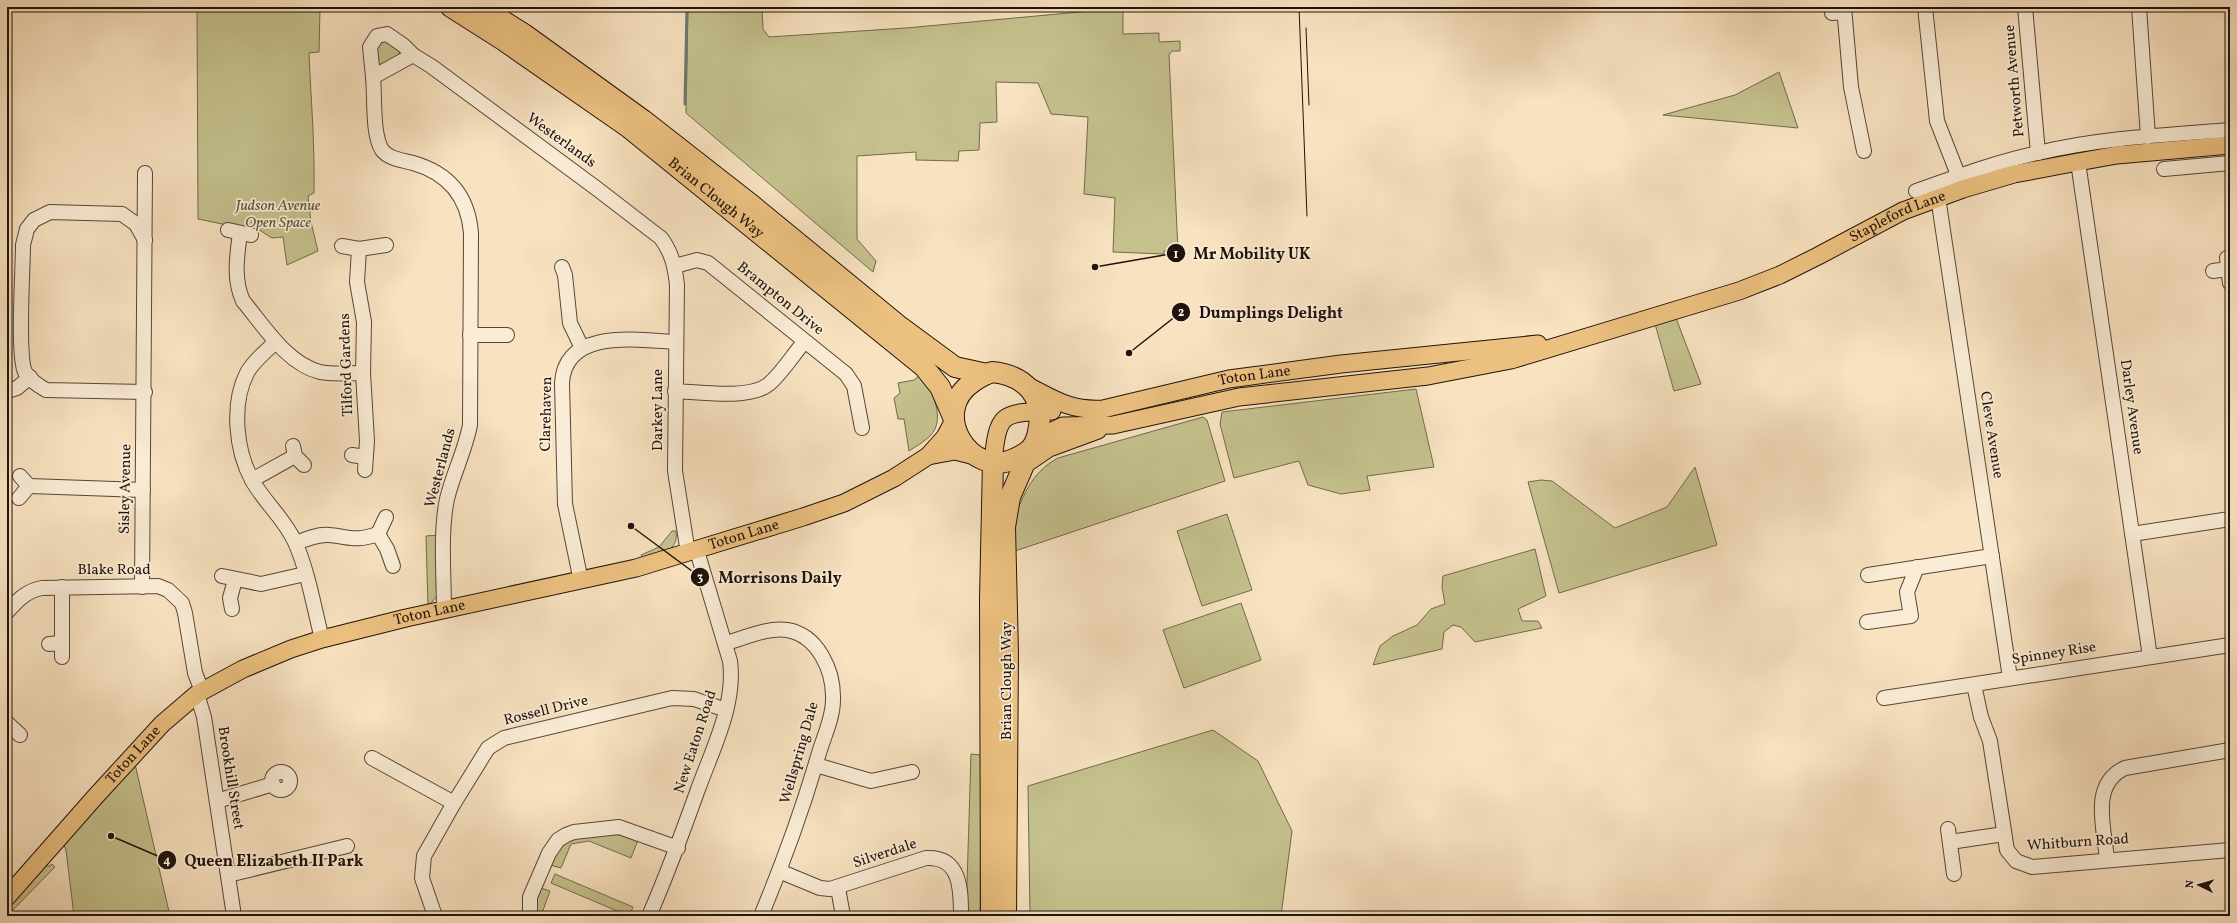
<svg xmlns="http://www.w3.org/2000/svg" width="2237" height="923" font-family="Vollkorn,serif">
<rect width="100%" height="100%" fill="#f8e2c0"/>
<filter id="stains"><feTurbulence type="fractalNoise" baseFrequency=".005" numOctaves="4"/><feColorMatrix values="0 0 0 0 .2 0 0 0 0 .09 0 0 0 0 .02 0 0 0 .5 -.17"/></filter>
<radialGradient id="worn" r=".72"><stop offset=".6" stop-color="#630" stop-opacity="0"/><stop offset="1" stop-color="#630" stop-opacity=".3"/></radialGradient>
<g fill="#c4c18d" stroke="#726a4c">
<path d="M197,7l123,1 -1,44 -10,1c2,47 6,93 5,140l-6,3 3,26 7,29 -31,14 -4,-28 -11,1 -16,-10 -10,1 -48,-10z"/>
<polygon points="688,7 762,7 763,29 769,37 906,28 1123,8 1123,34 1159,33 1159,42 1180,41 1180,51 1172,51 1169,55 1178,251 1164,251 1164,254 1113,252 1115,198 1084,194 1088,117 1051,114 1038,83 996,82 997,122 980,123 979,150 959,151 958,161 916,160 916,152 857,156 857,239 876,261 873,272 686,113"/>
<path d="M382,38l18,11c1,11 -10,13 -18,17l-6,-5 -1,-17z"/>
<polygon points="1779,72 1798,128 1663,115 1735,95"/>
<polygon points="1676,318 1701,384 1674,391 1655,324"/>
<path d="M922,373c9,17 25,46 8,63 -6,6 -14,10 -21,15l-5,-32h-6l-4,-21 6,-5 -2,-10 16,-3z"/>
<polygon points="1416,389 1434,467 1367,476 1370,490 1341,494 1308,485 1299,461 1234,478 1220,424 1222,412"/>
<path d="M1203,417l4,3 18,61 -213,71 4,-49 4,1c9,-21 18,-35 38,-46z"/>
<polygon points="1695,467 1717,545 1559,593 1528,482 1541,480 1552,481 1615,528 1667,507"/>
<polygon points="1227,514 1252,590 1202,606 1177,531"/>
<path d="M672,531h4c3,21 -15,22 -31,28l-3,-2 -1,-2 18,-8z"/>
<polygon points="438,535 437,596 428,607 426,536"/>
<polygon points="1535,549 1546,596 1518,609 1522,621 1538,621 1542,628 1475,642 1461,627 1453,625 1444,632 1442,649 1373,665 1380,646 1393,636 1417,625 1431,609 1445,604 1442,587 1443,576"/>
<polygon points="1241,603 1261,660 1184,688 1163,630"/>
<polygon points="1213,730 1258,761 1292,831 1281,916 1030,916 1028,786"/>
<polygon points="971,754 981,755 980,916 966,916"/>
<polygon points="135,764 170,916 74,916 66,850 63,844"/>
<path d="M615,834l23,6 -7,18 -42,-17 -18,3 -10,24 -11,-3c3,-6 6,-13 10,-17 12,-14 39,-12 55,-14z"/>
<polygon points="52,864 55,867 7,916 7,909 44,865 49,866"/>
<polygon points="555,874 633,907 629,916 551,883"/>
<polygon points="541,888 550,891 541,916 536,916 536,900"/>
</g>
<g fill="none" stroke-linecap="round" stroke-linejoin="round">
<polyline stroke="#6b796e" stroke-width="3" points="685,104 687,7"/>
<defs>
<g id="minor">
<polyline points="1844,7 1851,87 1864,151"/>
<polyline points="1925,7 1937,121 1962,185"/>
<polyline points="2025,7 2038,153"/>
<polyline points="2139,7 2148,137"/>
<polyline points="1832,13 1844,12"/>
<path d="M413,55l-40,22c2,19 -1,57 9,73 7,9 20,10 31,13 35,10 55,33 58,70l-1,192c-5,26 -17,49 -23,74 -7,34 -3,76 -3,111"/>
<path d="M373,77l-3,-30 7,-11 10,-2 16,11 10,10 18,11 165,122 65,50c11,15 14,29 16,47l-2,186 13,82"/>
<polyline points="2078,162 2150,657"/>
<polyline points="2164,169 2230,163"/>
<path d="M1916,191c40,-14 80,-29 122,-38 62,-15 128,-18 192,-23"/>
<polyline points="1938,197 2010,678"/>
<polyline points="228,230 251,235"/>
<path d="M240,233c-3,23 -7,46 3,68 21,25 44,63 77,71 14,3 29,1 43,1"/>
<polyline points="342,246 359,249 386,245"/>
<polyline points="359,249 357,282 364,322 363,373 367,441 365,470"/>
<polyline points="2227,258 2230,283"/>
<polyline points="675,266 697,260 708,263 846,374 854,386 862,428"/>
<polyline points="562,267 565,275 570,323 582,348"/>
<polyline points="2213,271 2228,269"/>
<polyline points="470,335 507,335"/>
<path d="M275,342c-9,10 -22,19 -28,31 -16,31 -11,78 5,107 12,22 32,38 43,62 13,29 19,66 27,97"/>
<polyline points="7,391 17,388 30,377"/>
<path d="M675,391c24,1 75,9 94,-7 13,-11 24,-29 35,-42"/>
<path d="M145,392l-99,-2c-7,-4 -17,-11 -21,-18 -8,-17 -2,-103 -2,-127l4,-16 7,-9 16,-8 72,2 14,10 9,16"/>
<polyline points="293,446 295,456 304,465"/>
<polyline points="352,455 365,457"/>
<polyline points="252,480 295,456"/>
<polyline points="29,486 143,490"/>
<polyline points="19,498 29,486 20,476"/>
<polyline points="378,534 387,549 393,566"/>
<polyline points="2132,534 2230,519"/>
<path d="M296,543c10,-4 22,-9 33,-8 23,2 25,7 49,-1l8,-17"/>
<polyline points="1868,575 1992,556"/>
<polyline points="222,576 261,584 305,574"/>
<path d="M581,581l-16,-77 -3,-121c3,-55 76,-43 113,-41"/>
<polyline points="62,587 62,657"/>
<polyline points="142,587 145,173"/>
<polyline points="232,609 230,598 235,580"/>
<path d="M7,612c11,-12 19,-21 35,-24l116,-2 10,4 14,13 3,10 10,60 7,18"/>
<polyline points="1867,622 1911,616 1907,592 1917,567"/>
<path d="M726,643c18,-5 42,-16 61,-13 31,5 47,41 46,70 0,18 -9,36 -14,53 -16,55 -36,110 -58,163"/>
<polyline points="49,644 62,643"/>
<polyline points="1974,685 1981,717 1990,741 2007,850 2016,861 2032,867 2230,850"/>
<polyline points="197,694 204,717 234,916"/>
<polyline points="1884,698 2230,645"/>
<polyline points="7,723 20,735"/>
<polyline points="372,758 454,803"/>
<polyline points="816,765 871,781 912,772"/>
<circle cx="281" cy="781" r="9"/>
<polyline points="217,801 273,784"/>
<polyline points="1948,829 1954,874"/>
<polyline points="1950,842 2004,834"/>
<path d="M2107,859c-3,-32 -17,-75 18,-91l105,-18"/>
<path d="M779,871l41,17 10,1 96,-31c35,-2 35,32 35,58"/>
<polyline points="228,875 347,846"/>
<polyline points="838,888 843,916"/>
<polyline points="435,916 422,878 424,856 454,803 488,748 504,738 672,698 694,699 726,710"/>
<polyline points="530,916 530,897 549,853 558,840 566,835 574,832 619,827 678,848"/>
<path d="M649,916c18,-41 33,-82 48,-124 15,-42 39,-87 33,-131l-33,-110"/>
</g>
<g id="major">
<path id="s1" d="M1028,386c27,14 43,25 75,23l126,-30 112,-15 197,-20"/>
<path id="s2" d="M1034,446l14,-13 15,-7 50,-1 126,-28 189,-21 83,-16 228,-69 41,-16 38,-19 85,-45 60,-22 51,-15 64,-12 39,-7 113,-10"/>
<polyline points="928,456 955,451 975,456"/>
<polyline points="1030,461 1049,448 1098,430"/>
<path d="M993,462c5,-51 9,-49 59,-51"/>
<path id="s3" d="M7,897l88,-100 67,-73 35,-30 46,-25 48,-20 31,-10 84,-21 230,-50 167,-51 41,-14 50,-25 34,-22 17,-19 8,-15"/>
</g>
<g id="highway">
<path id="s4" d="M451,7l52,33 125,87 296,240 16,20 13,30"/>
<polyline points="481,7 524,34 643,120 753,206 898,325 955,367 987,374"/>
<path d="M992,372c33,3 54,25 46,60 -3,15 -9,20 -22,26 -45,23 -88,-46 -43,-76 6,-4 12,-8 19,-10z"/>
<polyline points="991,916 990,599 993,462"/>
<polyline points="1006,916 1008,653 1005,527 1010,497 1030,451"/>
</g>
</defs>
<use href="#minor" stroke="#574638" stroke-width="16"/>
<use href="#major" stroke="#21120b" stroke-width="19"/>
<use href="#highway" stroke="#21120b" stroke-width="22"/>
<use href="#minor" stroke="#faecd6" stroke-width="14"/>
<use href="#major" stroke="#ecc180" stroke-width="17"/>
<use href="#highway" stroke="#ecc180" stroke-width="20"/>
<g stroke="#21120b" stroke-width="1">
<polyline points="1299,7 1307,216"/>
<polyline points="1306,28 1309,105"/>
</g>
</g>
<g text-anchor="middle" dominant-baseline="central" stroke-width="3.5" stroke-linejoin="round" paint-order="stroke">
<g font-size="15" fill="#21120b" stroke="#faecd6">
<text transform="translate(2015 81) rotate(-95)">Petworth Avenue</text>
<text transform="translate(561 141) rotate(36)">Westerlands</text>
<text stroke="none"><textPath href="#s4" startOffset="327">Brian Clough Way</textPath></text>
<text stroke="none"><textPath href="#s2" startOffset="903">Stapleford Lane</textPath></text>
<text transform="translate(780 299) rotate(39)">Brampton Drive</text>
<text transform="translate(347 365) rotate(-92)">Tilford Gardens</text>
<text stroke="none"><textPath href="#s1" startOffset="235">Toton Lane</textPath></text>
<text transform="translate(2131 407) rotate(82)">Darley Avenue</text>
<text transform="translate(658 410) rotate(-90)">Darkey Lane</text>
<text transform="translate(547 414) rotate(-89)">Clarehaven</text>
<text transform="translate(1991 435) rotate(81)">Cleve Avenue</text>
<text transform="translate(441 468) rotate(-75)">Westerlands</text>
<text transform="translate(126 489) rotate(-89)">Sisley Avenue</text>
<text stroke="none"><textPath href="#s3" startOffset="850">Toton Lane</textPath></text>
<text x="114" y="570">Blake Road</text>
<text stroke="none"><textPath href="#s3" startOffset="526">Toton Lane</textPath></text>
<text transform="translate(2054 654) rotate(-9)">Spinney Rise</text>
<text transform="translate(1007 681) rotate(-90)">Brian Clough Way</text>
<text transform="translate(546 711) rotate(-14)">Rossell Drive</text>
<text transform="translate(696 742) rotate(-72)">New Eaton Road</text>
<text transform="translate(800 753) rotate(-74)">Wellspring Dale</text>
<text stroke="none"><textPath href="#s3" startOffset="190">Toton Lane</textPath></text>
<text transform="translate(230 778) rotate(81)">Brookhill Street</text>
<text transform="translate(2078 843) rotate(-4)">Whitburn Road</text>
<text transform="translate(885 854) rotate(-18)">Silverdale</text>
</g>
<g font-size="15" font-style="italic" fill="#5a4f38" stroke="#faecd6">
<text x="278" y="206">Judson Avenue<tspan x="278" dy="17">Open Space</tspan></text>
</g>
</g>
<path fill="none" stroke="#21120b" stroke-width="1.5" d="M1095 267L1176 253M1129 353L1181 312M631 526L700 577M111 836L167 860"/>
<g fill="#21120b" stroke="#faecd6" stroke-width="1.5">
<circle cx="1095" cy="267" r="4"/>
<circle cx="1129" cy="353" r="4"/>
<circle cx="631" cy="526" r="4"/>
<circle cx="111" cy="836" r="4"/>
<circle cx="1176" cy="253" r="10"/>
<circle cx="1181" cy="312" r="10"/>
<circle cx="700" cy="577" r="10"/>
<circle cx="167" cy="860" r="10"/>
</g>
<g font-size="12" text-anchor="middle" font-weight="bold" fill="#fff">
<text x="1176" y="258">1</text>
<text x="1181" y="316">2</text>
<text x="700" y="581">3</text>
<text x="167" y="864">4</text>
</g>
<g font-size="16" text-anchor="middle" font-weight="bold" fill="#21120b" stroke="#faecd6" stroke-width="3.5" stroke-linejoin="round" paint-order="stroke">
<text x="1252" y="259">Mr Mobility UK</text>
<text x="1271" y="318">Dumplings Delight</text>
<text x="780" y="583">Morrisons Daily</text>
<text x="274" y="866">Queen Elizabeth II Park</text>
</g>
<rect width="2237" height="923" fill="none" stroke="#f8e2c0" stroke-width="24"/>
<rect x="8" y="8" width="2221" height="907" fill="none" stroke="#21120b" stroke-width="2"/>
<rect x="12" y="12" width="2213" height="899" fill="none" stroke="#21120b"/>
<g transform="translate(2199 885) rotate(275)" stroke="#faecd6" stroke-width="3" paint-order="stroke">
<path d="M0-3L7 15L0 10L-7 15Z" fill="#21120b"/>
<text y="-6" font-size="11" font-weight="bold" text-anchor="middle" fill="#21120b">N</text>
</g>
<rect width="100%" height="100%" filter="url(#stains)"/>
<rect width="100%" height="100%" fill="url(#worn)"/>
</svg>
